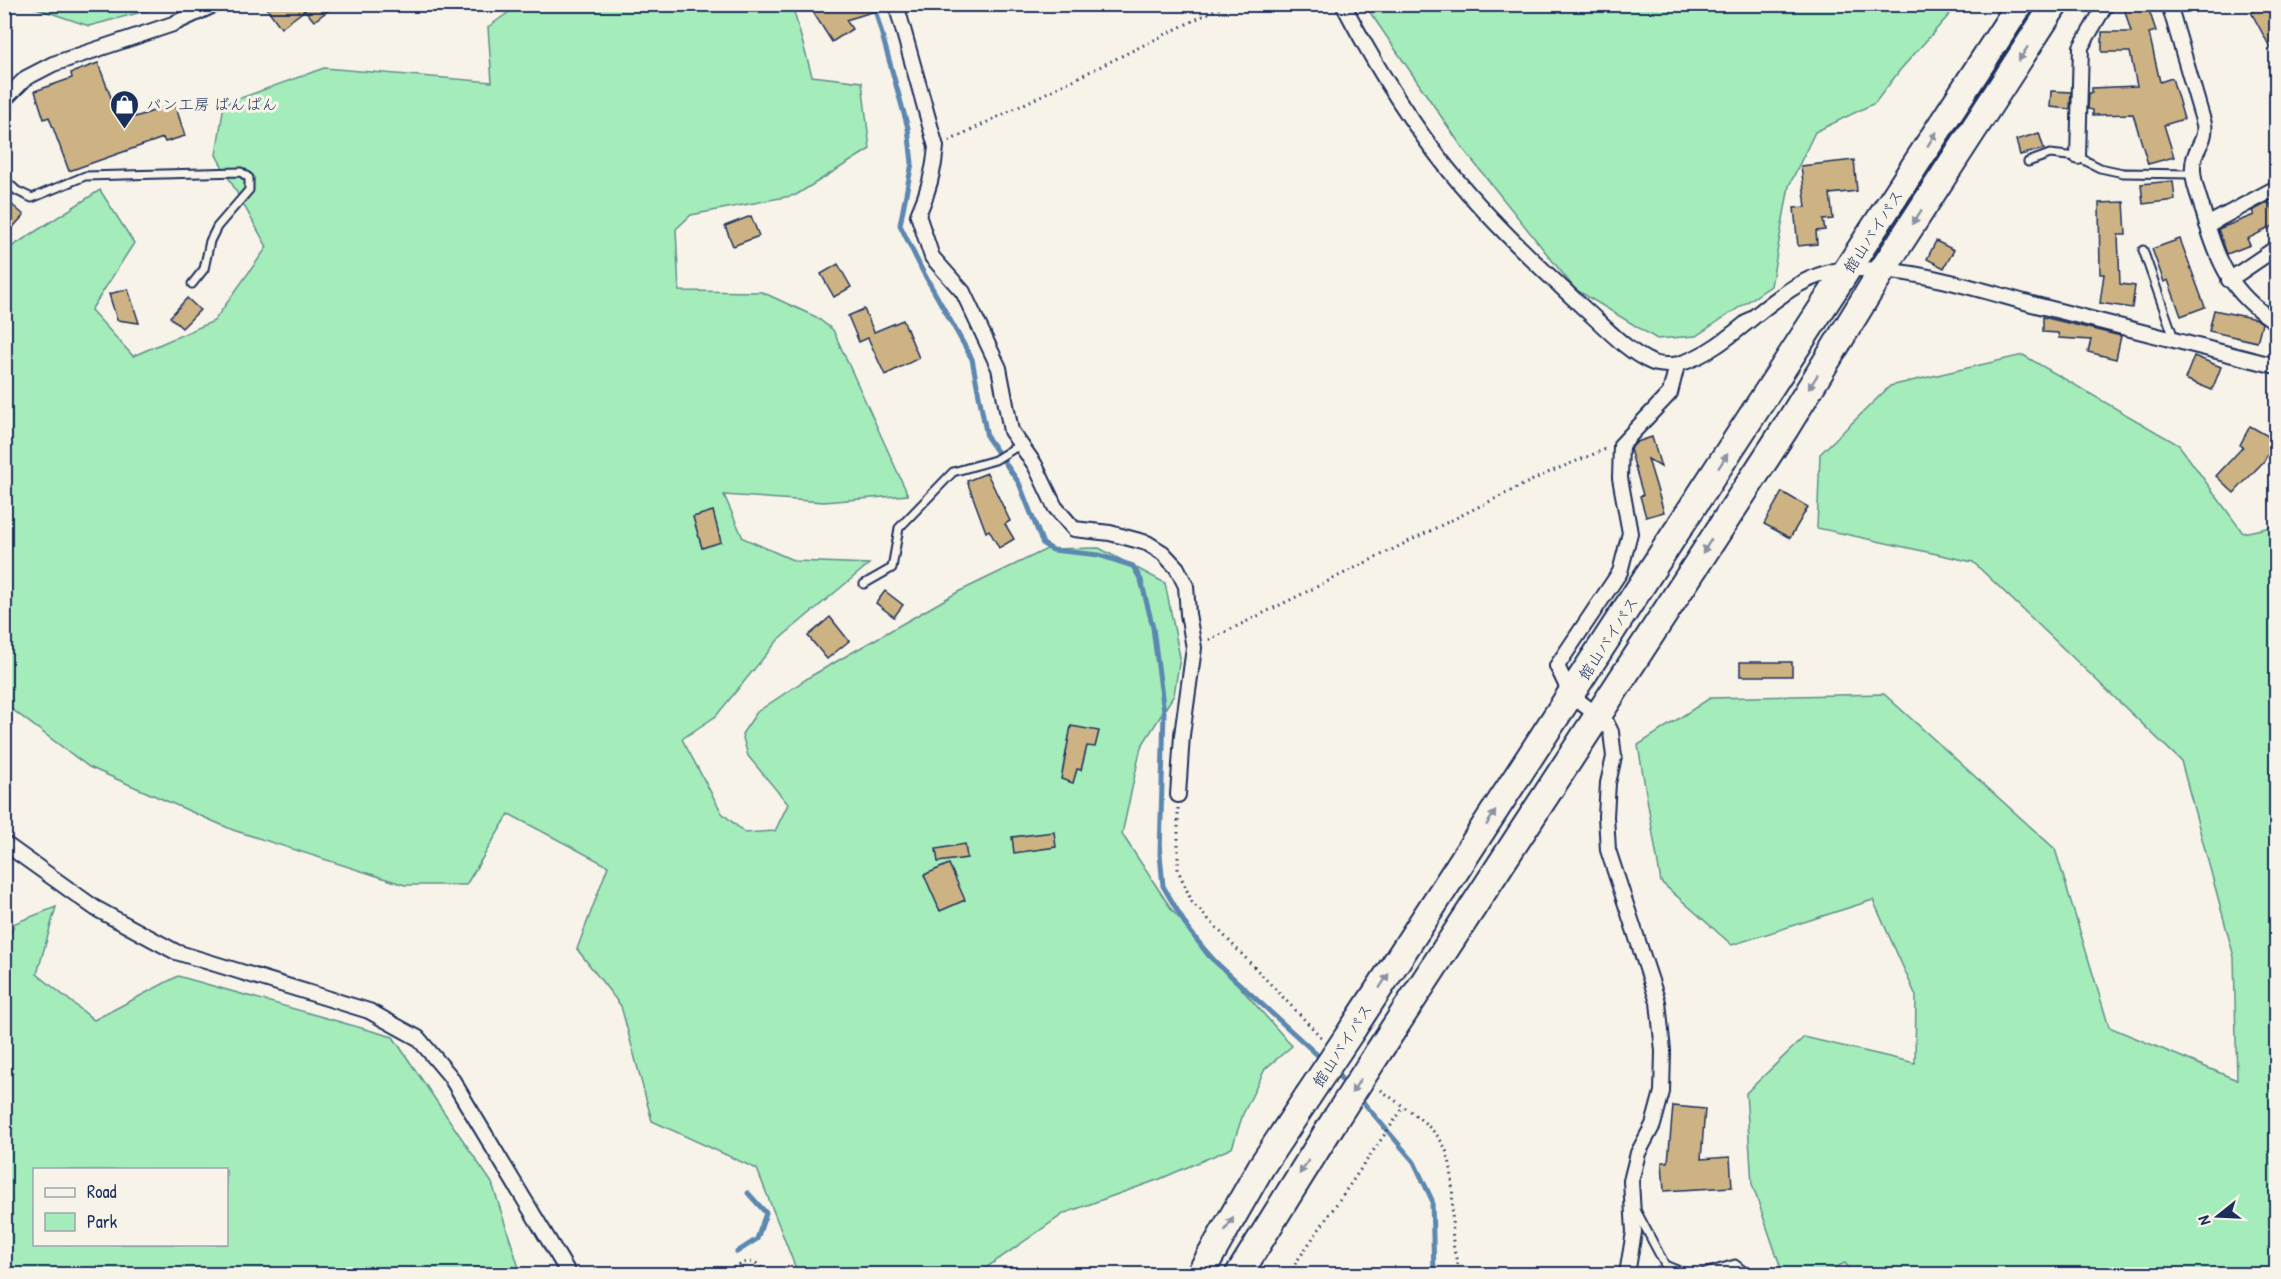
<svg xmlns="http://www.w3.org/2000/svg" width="2281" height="1279" font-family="'Patrick Hand','Klee One',sans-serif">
<rect width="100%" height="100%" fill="#f7f3e8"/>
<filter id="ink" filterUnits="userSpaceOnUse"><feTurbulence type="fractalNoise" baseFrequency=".0167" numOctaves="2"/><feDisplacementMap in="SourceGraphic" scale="12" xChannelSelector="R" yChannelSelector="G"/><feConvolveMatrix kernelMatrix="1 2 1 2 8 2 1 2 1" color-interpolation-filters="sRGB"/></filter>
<g filter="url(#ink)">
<g fill="#a4ecba" stroke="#608e8c" stroke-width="1.5" fill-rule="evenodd">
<polygon points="27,5 168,5 89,26"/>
<polygon points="519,5 792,5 812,76 862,82 870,149 796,195 691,215 676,229 679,291 762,292 816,317 833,330 908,495 824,502 724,495 743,538 795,561 869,564 778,640 716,716 682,739 722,813 745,833 775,831 788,804 748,756 742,734 757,712 811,676 958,592 1047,549 1099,548 1165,583 1180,657 1174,695 1141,747 1122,834 1172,910 1292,1046 1265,1069 1243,1114 1232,1148 1160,1179 1065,1213 977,1274 798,1274 757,1169 652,1121 621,1006 577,949 608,866 509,814 466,885 405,885 233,830 89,767 5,704 5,251 100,190 134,243 91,310 133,356 214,321 267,247 216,155 224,104 324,68 492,82 488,27"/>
<polygon points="1365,5 1958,5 1900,70 1875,103 1815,132 1789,186 1771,286 1696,336 1657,339 1575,289 1464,150"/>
<polygon points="2023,355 2179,445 2243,533 2276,526 2276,1274 1853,1274 1845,1263 1820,1274 1783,1274 1752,1184 1746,1093 1804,1037 1915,1063 1916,996 1873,900 1732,945 1661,882 1638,745 1710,698 1884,694 2055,849 2109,1027 2237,1080 2234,957 2181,761 1973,562 1817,528 1820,454 1890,386"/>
<path d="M56,907l-19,67 57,46 84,-44 215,61 99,146 29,91h-516v-328l10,-23zM34,1170h192v74h-192z"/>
</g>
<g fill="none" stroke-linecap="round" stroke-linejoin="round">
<g stroke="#5b87b0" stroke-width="5">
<polyline points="874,6 908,128 912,163 900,225 922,270 972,359 987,437 1019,483 1043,544 1053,550 1099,555 1133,566 1141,580 1153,628 1164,712 1160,854 1163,886 1187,927 1209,956 1324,1061"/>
<polyline points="1332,1069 1349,1087"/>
<polyline points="1357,1095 1414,1162 1432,1200 1434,1274"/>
<polyline points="737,1252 757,1239 766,1213 748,1193"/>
</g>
</g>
<g fill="#cdb383" stroke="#1b2f5e" stroke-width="1.5">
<polygon points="264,4 337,4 314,21 305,10 281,28"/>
<polygon points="825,4 884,4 885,8 846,20 852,29 832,42 813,12"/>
<polygon points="2123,4 2147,4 2156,31 2149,33 2160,82 2172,78 2184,119 2164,125 2174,157 2148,164 2133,114 2093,115 2093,110 2088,109 2089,93 2092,93 2092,88 2137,86 2130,52 2102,52 2102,32 2131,32"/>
<polygon points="2265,4 2269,4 2277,19 2277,60 2251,12"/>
<polygon points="98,63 115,108 129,102 135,117 175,104 185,136 165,142 163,138 69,171 49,117 44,119 35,91 72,78 71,73"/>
<polygon points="2051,91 2071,92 2070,109 2050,107"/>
<polygon points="2039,133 2044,149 2020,155 2016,140"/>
<polygon points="1854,160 1857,191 1830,194 1833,219 1823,220 1825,230 1816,231 1817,244 1798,246 1794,208 1806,207 1801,166"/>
<polygon points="2173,181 2175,200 2143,204 2141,184"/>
<polygon points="4,198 24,215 4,237"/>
<polygon points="2124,202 2126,235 2118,235 2120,284 2135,286 2132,308 2100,303 2104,274 2100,274 2099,203"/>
<polygon points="2269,202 2277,218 2277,224 2247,239 2250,245 2227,254 2218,229 2254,215 2252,211"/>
<polygon points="751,216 759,236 733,246 725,226"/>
<polygon points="2180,239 2205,307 2181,316 2168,280 2164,282 2152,249"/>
<polygon points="1936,241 1954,250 1944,268 1927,259"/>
<polygon points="838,264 851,287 834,297 821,274"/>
<polygon points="128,289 139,323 117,320 109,294"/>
<polygon points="187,298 200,310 182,328 170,317"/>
<polygon points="864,309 874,332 903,320 919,358 885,375 868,338 859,342 848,316"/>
<polygon points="2214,310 2256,319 2262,323 2257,342 2209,331"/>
<polygon points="2043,317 2121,336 2116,359 2088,352 2091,340 2059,338 2058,333 2043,332"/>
<polygon points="2194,356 2221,367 2212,390 2185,379"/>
<polygon points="2250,426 2275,440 2264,461 2234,493 2216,476 2243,447 2240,445"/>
<polygon points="1652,437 1661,467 1648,459 1664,512 1646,517 1640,496 1643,495 1630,449 1637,442"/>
<polygon points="987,473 1010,521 1005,524 1014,539 999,548 989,530 986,532 967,481"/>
<polygon points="1782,492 1808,507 1790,538 1764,524"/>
<polygon points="713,511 721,542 702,548 693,517"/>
<polygon points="885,591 903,605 894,617 876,603"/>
<polygon points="830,617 849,641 827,659 808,636"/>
<rect x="1740" y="662" width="52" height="14"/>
<polygon points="1071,726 1099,731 1095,747 1087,746 1081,770 1077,769 1073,783 1061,779"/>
<polygon points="1054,832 1056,847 1014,853 1012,837"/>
<polygon points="965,844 967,858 938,862 936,849"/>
<polygon points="949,864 965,900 940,911 924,875"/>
<polygon points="1673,1106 1705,1109 1701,1159 1730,1157 1732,1187 1664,1191 1662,1162 1668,1162"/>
</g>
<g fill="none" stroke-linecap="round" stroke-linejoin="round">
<defs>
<g id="lane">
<polyline points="2028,162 2050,154 2078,157 2100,168 2123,173 2192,174"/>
<polyline points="4,179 17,191 32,198 85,176 241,172 249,178 249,190 217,227 210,241 204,269 192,284"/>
<polyline points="2143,250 2175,341"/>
<polyline points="864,584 892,568 899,528 953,472 995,460 1021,444"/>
<polyline points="1637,1212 1665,1265 1687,1274"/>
<polyline points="1701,1274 1735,1264 1748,1274"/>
</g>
<g id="street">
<path d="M896,4l40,143c-2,25 -8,46 -18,68l14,42 31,35 36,76 12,63 24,34 20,42 19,22 36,4 37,10 16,10 14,15 9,18 2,28 6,34 -12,87 -4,60"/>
<path d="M1343,4c26,50 57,102 91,147 44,59 100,111 154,161 19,17 39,39 63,50 6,3 21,4 28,2 63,-19 102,-94 174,-95 61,-1 120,19 179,35 81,21 163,41 244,62"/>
<path d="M2169,4l35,120c3,18 -11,25 -11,42 -1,14 5,28 9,41 14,51 27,86 74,115"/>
<polyline points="4,100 26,78 53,64 173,24 216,4"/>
<polyline points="2078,157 2081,47 2106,4"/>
<polyline points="2207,225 2276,188"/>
<polyline points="2229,280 2276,248"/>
<polyline points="4,843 95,908 176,952 369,1011 418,1038 450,1076 569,1274"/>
<polyline points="1627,1274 1634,1232 1631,1181 1638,1153 1653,1125 1662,1092 1663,1051 1658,1002 1608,850 1606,816 1608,783 1614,757 1611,732 1606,722 1571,695 1557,666 1620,572 1630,533 1620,478 1621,445 1670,393 1677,365"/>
</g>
<g id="highway">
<polyline points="1352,1030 2020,4"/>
<polyline points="1377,1054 1785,429 1883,269 2055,4"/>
<polyline points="1200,1274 1261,1167 1308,1096"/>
<polyline points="1239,1274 1336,1118"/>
</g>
</defs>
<use href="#lane" stroke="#1b2f5e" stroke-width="11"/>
<use href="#street" stroke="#1b2f5e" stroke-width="18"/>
<use href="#highway" stroke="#1b2f5e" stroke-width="30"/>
<g stroke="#1b2f5e" stroke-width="3" stroke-dasharray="1.5 4.5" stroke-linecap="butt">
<polyline points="949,141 1227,4"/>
<polyline points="1209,640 1545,474 1606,449"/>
<polyline points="1178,808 1178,870 1192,902 1321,1037"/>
<path d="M1381,1090c20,16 51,33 63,56 19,38 -3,94 19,128"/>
<polyline points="723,1274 744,1263 755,1262 768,1274"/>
<polyline points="1288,1274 1403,1108"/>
</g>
<use href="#lane" stroke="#f7f3e8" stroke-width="7"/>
<use href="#street" stroke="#f7f3e8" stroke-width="14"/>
<use href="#highway" stroke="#f7f3e8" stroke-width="26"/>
<defs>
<g id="highway-bridge">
<polyline points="1308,1096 1352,1030"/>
<polyline points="1336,1118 1377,1054"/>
</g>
</defs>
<use href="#highway-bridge" stroke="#1b2f5e" stroke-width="30" stroke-linecap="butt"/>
<use href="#highway-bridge" stroke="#f7f3e8" stroke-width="26"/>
</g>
<defs><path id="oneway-solid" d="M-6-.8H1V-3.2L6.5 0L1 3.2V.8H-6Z" transform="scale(1.5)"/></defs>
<g fill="#8991a3">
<use href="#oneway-solid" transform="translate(2023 54) rotate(123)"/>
<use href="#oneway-solid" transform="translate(1932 139) rotate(-57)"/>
<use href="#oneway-solid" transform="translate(1917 217) rotate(123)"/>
<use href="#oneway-solid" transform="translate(1813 382) rotate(122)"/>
<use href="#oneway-solid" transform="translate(1723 461) rotate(-57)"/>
<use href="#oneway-solid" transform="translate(1707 546) rotate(123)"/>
<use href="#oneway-solid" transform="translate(1491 818) rotate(-57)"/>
<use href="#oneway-solid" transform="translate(1384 981) rotate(-57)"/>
<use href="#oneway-solid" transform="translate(1356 1086) rotate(123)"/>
<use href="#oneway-solid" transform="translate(1304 1167) rotate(123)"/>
<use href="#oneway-solid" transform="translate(1229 1224) rotate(-60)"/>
</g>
</g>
<defs>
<symbol id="shop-pin" viewBox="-11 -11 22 30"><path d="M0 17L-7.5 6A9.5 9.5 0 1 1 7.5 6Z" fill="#1b2f5e" stroke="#f7f3e8"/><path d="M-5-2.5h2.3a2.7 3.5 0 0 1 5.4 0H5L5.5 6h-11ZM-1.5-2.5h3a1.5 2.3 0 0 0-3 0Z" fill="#fff"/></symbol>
</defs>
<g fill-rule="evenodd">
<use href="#shop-pin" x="108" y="88" width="33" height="45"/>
</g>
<g text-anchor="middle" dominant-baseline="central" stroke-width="6" stroke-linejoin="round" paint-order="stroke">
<g font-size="16" fill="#1b2f5e" stroke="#f7f3e8" text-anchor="start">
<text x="146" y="104">パン工房 ばんぱん</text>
</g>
<g font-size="16" fill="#1b2f5e" stroke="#f7f3e8">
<text transform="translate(1873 231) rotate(-57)">館山バイパス</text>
<text transform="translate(1608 638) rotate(-57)">館山バイパス</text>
<text transform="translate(1342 1045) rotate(-57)">館山バイパス</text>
</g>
</g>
<rect width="2281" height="1279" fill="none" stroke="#f7f3e8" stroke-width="24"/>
<rect x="12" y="12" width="2257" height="1255" fill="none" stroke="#1b2f5e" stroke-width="2" filter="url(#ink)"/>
<rect x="33" y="1168" width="195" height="78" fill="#f7f3e8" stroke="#9fa5b1" stroke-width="1.5"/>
<rect x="45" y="1188" width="30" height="9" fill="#f7f3e8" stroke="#9fa5b1" stroke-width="1.5"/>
<text x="87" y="1198" font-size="18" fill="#1b2f5e">Road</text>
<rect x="45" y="1213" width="30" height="18" fill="#a4ecba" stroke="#9fa5b1" stroke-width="1.5"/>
<text x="87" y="1228" font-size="18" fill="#1b2f5e">Park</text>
<g transform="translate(2218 1216) rotate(252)" stroke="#f7f3e8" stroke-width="4.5" paint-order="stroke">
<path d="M0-4.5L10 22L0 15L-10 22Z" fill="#1b2f5e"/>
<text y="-9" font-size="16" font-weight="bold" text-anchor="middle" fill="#1b2f5e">N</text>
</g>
</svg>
